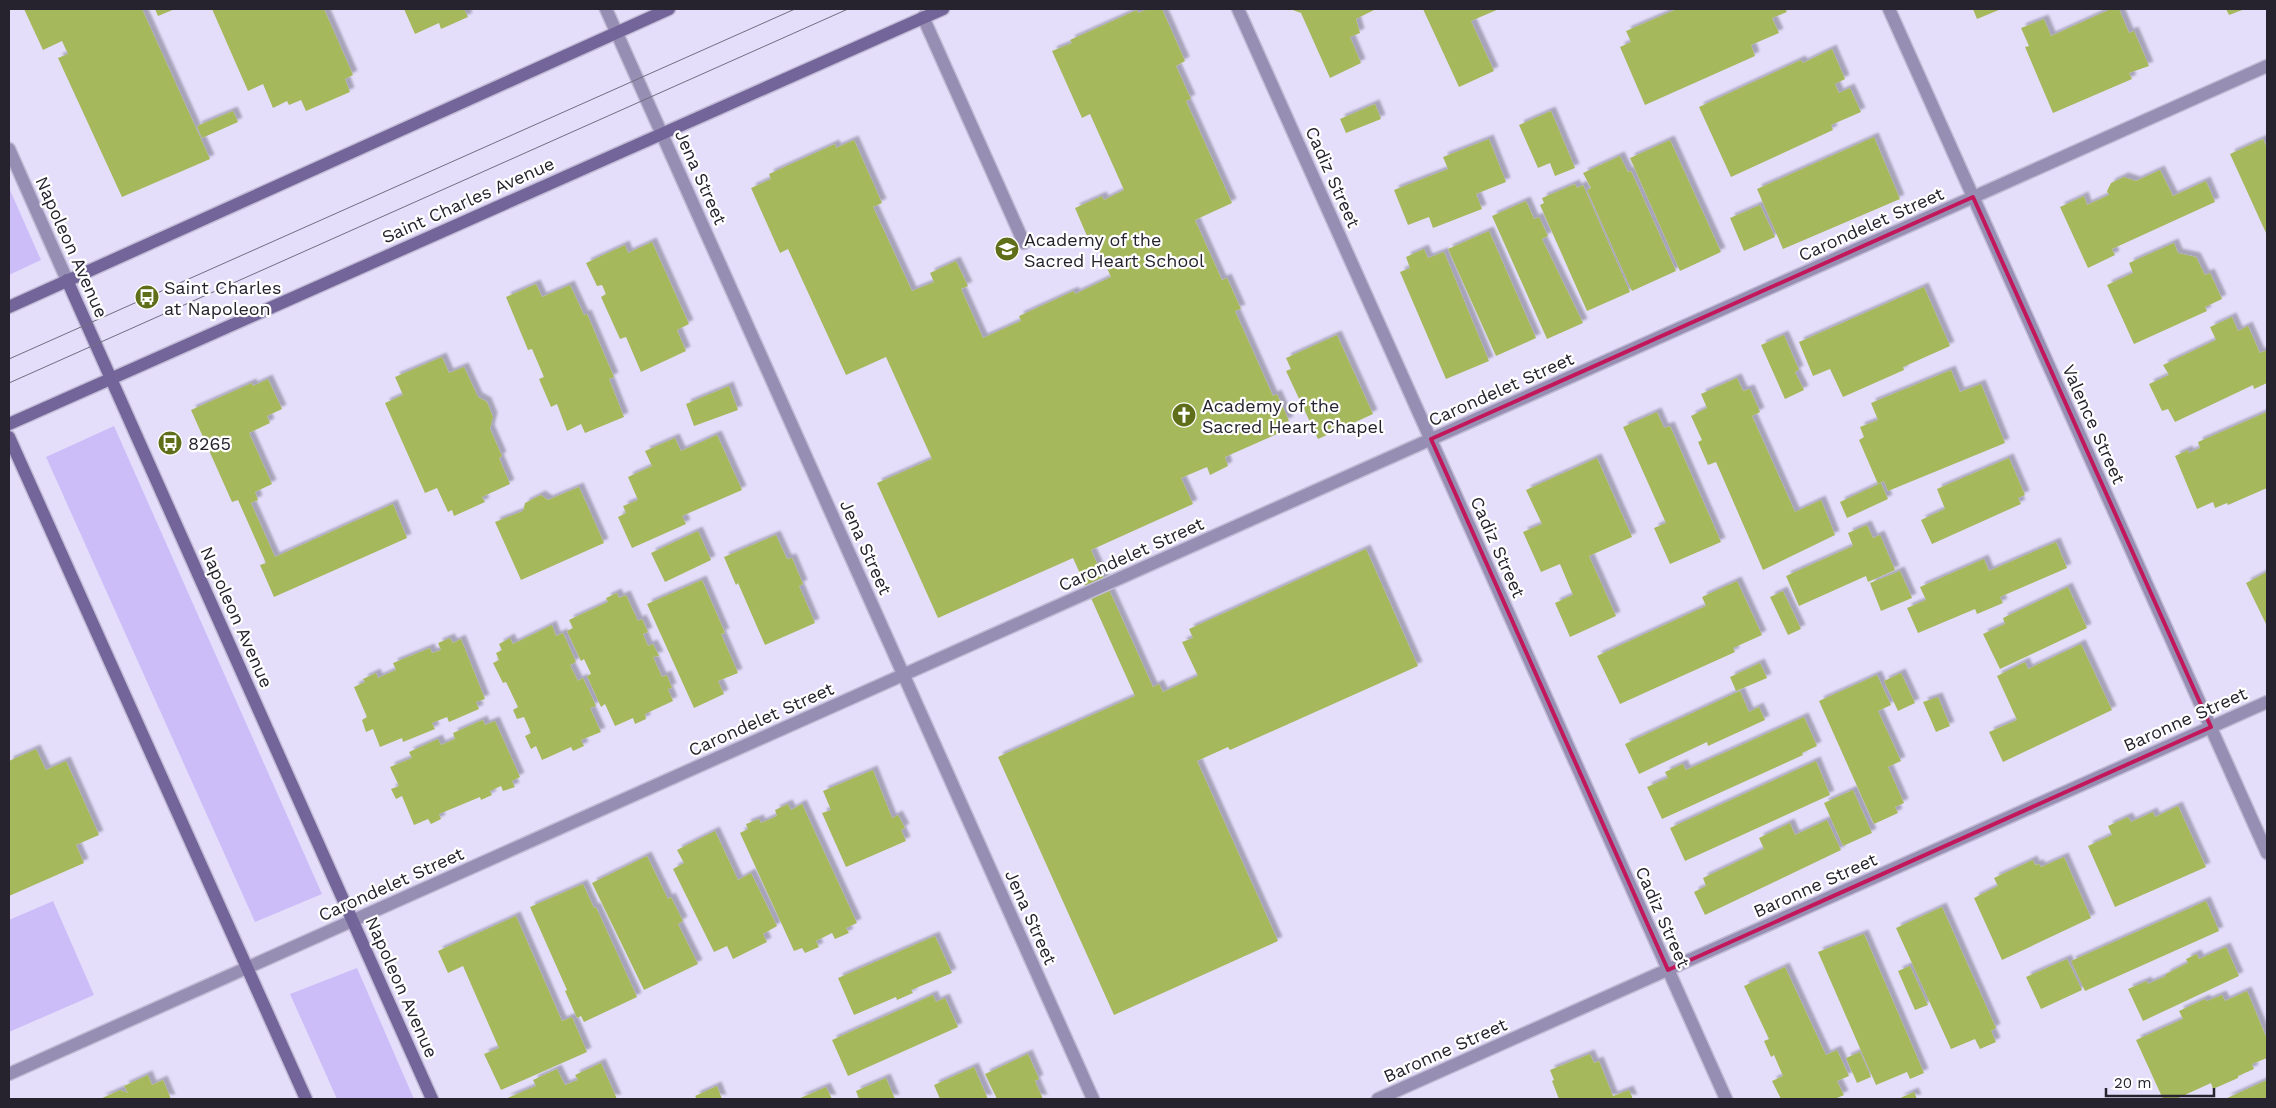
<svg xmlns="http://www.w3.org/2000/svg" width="2276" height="1108" font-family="'Work Sans',sans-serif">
<defs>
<filter id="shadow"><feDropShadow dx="4.5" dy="-4.5" stdDeviation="1" flood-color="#0004"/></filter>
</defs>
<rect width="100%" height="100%" fill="#e4defb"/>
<g fill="#ccbdf9">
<polygon points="9,188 41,260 9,275"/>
<polygon points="114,426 322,894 255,922 46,457"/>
<polygon points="53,901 94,995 9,1032 9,920"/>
<polygon points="357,968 414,1099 337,1099 290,994"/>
</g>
<g fill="#a6b85c" filter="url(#shadow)">
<polygon points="24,9 142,9 210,159 122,197 58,58 68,54 62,41 43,50"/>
<polygon points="155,9 175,9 158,16"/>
<polygon points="212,9 324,9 353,75 345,79 350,92 306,111 301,100 289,105 287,101 273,108 263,84 248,91"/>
<polygon points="404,9 464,9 468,17 441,29 439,23 415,34"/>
<polygon points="1148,9 1162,9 1185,61 1176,66 1191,99 1186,101 1232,203 1195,220 1222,280 1227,278 1241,309 1235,311 1273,396 1277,394 1289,421 1274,427 1277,434 1225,457 1228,466 1210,475 1207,467 1181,478 1193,504 1091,550 1153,687 1159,684 1163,692 1198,676 1182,642 1193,638 1189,629 1366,549 1418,666 1230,750 1228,747 1197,761 1278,941 1114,1015 998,757 1135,696 1073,558 938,618 877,483 932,459 886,357 846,375 788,249 780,253 751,188 771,179 769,174 835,144 836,148 854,140 882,203 873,207 912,291 934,282 930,273 956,261 968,286 961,289 983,338 1021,321 1019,316 1074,291 1075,294 1111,277 1092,234 1087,236 1075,208 1102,196 1104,200 1124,190 1090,114 1082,118 1052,51 1072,43 1070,40 1137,10 1138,13"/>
<polygon points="1290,9 1376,9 1356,19 1360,33 1350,37 1361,63 1330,78 1301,13"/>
<polygon points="1423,9 1499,9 1471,21 1494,71 1459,87"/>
<polygon points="1677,9 1785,9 1787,12 1772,18 1779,33 1751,45 1755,56 1645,105 1620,47 1631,42 1626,31"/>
<polygon points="1973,9 2001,9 1977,19"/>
<polygon points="2111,9 2119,9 2129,33 2134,31 2149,66 2129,73 2132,79 2053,113 2025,47 2029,46 2021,28 2044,19 2051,36"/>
<polygon points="2226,9 2245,9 2229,15"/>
<polygon points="1832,49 1845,79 1835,84 1839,93 1850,88 1861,112 1831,125 1833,130 1731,177 1699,107 1801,60 1803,63"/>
<polygon points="1375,104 1381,119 1346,133 1340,119"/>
<polygon points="233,111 238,122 202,138 197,126"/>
<polygon points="1551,111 1575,168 1555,176 1550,163 1538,168 1519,125"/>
<polygon points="1874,137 1900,199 1783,249 1757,189"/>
<polygon points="1489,139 1506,182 1476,194 1482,209 1433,228 1429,217 1408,225 1394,190 1448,169 1443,157"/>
<polygon points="2263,139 2267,148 2266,233 2230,154"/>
<polygon points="1670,140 1721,252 1680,271 1630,158"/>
<polygon points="1620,156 1628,172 1631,171 1676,271 1632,291 1587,190 1591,188 1583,173"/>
<polygon points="2160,170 2173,196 2206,181 2215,202 2112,249 2115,255 2088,268 2060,207 2084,196 2087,205 2109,195 2107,191 2111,183 2124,177 2136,181"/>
<polygon points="1575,184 1577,188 1583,185 1630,292 1587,311 1540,205 1544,203 1542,198"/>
<polygon points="1526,201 1534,219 1539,217 1548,236 1542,239 1583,323 1547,339 1492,216"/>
<polygon points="1760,205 1775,237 1744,251 1730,218"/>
<polygon points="1489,231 1536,338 1496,356 1448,249"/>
<polygon points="652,242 689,324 677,330 686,351 641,372 626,337 620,339 601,297 606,294 602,285 597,286 586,263 625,245 628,253"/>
<polygon points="2174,243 2178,253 2196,257 2205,275 2210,273 2222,299 2205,307 2207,311 2134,344 2107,285 2133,273 2129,263"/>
<polygon points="1424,249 1428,258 1444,252 1489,361 1446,379 1400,272 1410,268 1406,257"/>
<polygon points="536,284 542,297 570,285 584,315 587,314 614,377 609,379 624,417 585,433 581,424 567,431 557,404 551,407 539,379 544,377 532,349 528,350 506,297"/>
<polygon points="1924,287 1950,346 1903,367 1904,370 1843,397 1830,369 1813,376 1799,342"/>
<polygon points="2232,317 2238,331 2248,326 2260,353 2267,350 2267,383 2254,389 2253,385 2175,422 2168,409 2162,411 2149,384 2169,375 2163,365 2216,340 2210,327"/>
<polygon points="1337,335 1373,414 1318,439 1286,371 1291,369 1286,358"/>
<polygon points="1784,335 1799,370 1795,372 1804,390 1785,399 1761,345"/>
<polygon points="442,357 449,373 464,367 478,397 487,402 493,417 490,429 502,456 499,458 510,484 482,497 485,502 454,516 452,510 448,512 437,488 425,493 385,403 403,395 395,377"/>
<polygon points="1951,370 1960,392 1981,384 2005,443 1888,491 1884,481 1878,484 1859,440 1864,437 1860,427 1878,420 1871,403"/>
<polygon points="1737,378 1743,391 1750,389 1760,412 1752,416 1795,512 1821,500 1835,535 1763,570 1716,462 1708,465 1698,442 1702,440 1691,416 1707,408 1701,394"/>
<polygon points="268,379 282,409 267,416 270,423 249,433 272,484 255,492 258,500 251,503 275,557 393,504 407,538 274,597 260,565 266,563 238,500 232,502 191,410 252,383 253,386"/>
<polygon points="729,386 738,410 694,426 686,404"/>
<polygon points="1657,412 1664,428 1670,426 1721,542 1670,564 1654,528 1666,523 1623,427"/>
<polygon points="2267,412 2267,488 2228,505 2227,503 2215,508 2213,502 2197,509 2175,456 2188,450 2189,453 2200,448 2198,442"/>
<polygon points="717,435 742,490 682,516 686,524 632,548 618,517 626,513 623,506 638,500 628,477 652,466 645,451 675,438 681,451"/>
<polygon points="1597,458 1632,537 1589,556 1616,616 1570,637 1555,603 1573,595 1560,564 1541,572 1523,532 1542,524 1526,490"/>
<polygon points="2009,458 2025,495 2018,498 2021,504 1932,544 1921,520 1945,509 1937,489"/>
<polygon points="1881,483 1888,499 1847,518 1840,502"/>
<polygon points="579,487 604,543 521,580 495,522 523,511 525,503 541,495 548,500"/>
<polygon points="1867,525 1873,538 1880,535 1895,570 1868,582 1866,576 1799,606 1786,576 1853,546 1848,533"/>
<polygon points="698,531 711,560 665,582 651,553"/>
<polygon points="776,535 787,559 792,558 803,584 799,586 815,623 765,645 738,583 736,585 724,557"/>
<polygon points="2056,542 2067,568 2000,597 2003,603 1977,614 1975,609 1918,633 1907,608 1926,600 1920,587 1984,559 1989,571"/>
<polygon points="1900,571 1912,598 1881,611 1870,583"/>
<polygon points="2267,572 2267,626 2246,583"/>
<polygon points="702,580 725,633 721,634 738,673 718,681 724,694 694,708 647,604"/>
<polygon points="1737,581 1762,635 1733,648 1735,652 1620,704 1597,656 1706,606 1702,597"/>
<polygon points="2068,587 2087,628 2000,669 1983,634 2005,624 2003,618"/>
<polygon points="1783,591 1801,629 1788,635 1770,597"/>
<polygon points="617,593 619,598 626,595 638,621 642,619 648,632 643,634 648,646 653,644 659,656 653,657 662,677 667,675 672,688 668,689 673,701 645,714 646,719 635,724 633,718 615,726 605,704 601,707 587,676 591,674 584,659 581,661 567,631 573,628 569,620 608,602 606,598"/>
<polygon points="552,625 556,636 563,633 576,662 570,665 578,681 583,678 596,706 590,708 601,732 581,740 584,746 573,751 571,747 542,760 536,746 531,749 525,736 531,733 524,717 517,719 513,710 518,707 506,682 503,683 493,663 499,660 496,653 502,650 499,644 510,638 513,644"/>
<polygon points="450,638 453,643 461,639 485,699 476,702 479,709 449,722 447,717 432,723 435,729 403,742 402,738 380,747 373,729 366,732 362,720 367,717 354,687 365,682 363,679 376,673 378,678 396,670 393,663 430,648 432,653 441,650 438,643"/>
<polygon points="2081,644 2112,710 2003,762 1989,732 2017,720 1997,676 2025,662 2028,669"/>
<polygon points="1760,663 1767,678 1736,691 1730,677"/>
<polygon points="1901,673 1915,703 1898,711 1884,681"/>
<polygon points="1877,675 1891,705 1878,711 1901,761 1888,767 1904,803 1895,807 1898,813 1874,824 1819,701"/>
<polygon points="1740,691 1749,712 1759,707 1765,720 1708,746 1707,742 1639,774 1625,744"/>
<polygon points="1938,697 1950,726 1936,732 1923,702"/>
<polygon points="1804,717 1817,746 1802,753 1803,755 1662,819 1647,787 1668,778 1665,772 1683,764 1686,770"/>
<polygon points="483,720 485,725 495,721 520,777 512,781 515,787 503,791 501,786 490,791 492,795 481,800 480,797 439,814 441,819 431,824 428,819 414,825 402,796 396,799 391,789 399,786 390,767 412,758 409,752 438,739 441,745 455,739 453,733"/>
<polygon points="36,749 46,770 66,761 99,835 76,845 84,863 9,896 9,761"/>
<polygon points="1816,761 1830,795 1685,861 1670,828"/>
<polygon points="873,770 892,818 898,815 905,828 901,830 906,841 846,867 822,813 831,810 823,791"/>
<polygon points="1853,790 1872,833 1843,846 1824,803"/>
<polygon points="788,804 791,810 802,804 857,923 846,928 849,933 835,939 832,933 816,941 819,947 805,953 802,948 794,951 740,833 748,829 746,824 759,819 761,823 777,816 775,810"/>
<polygon points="2178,806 2206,867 2115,907 2088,846 2112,835 2108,826 2128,817 2131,822 2153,812 2155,817"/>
<polygon points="1827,820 1841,850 1705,915 1694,892 1706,886 1703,878 1764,849 1759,838 1790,823 1795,835"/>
<polygon points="715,831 738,880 751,873 777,926 763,934 767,942 733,959 727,946 714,952 673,869 684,863 677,850"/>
<polygon points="647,856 668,899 671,897 683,921 678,924 698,964 644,990 592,883"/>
<polygon points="2064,857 2091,918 2002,960 1974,898 1998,886 1994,878 2033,860 2035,865 2039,864 2041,867"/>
<polygon points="583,884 594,908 596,907 637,997 584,1022 581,1016 577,1018 565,991 567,990 530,907"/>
<polygon points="2206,901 2219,931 2085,991 2071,961"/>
<polygon points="1942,907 1996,1028 1991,1031 1996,1042 1980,1049 1975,1039 1951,1049 1896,928"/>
<polygon points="516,916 562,1021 572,1017 587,1052 501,1090 484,1054 499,1048 463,966 448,973 438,951"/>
<polygon points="1864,934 1924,1073 1910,1079 1907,1072 1876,1085 1818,952"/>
<polygon points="935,936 952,973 911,990 913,993 897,1000 896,997 854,1015 838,978"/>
<polygon points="2226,947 2239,976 2143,1021 2128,989 2147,981 2148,984 2166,976 2166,974 2188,963 2186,959 2197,954 2199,959"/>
<polygon points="2067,959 2082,990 2041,1009 2026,977"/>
<polygon points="1910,966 1928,1005 1915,1010 1898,971"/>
<polygon points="1785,967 1826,1055 1837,1050 1849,1076 1837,1081 1844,1095 1835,1099 1781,1099 1772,1081 1783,1076 1774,1055 1771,1057 1764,1041 1769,1039 1744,986"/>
<polygon points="2247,991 2267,1039 2267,1058 2252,1064 2254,1069 2238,1076 2238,1078 2213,1089 2211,1083 2176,1099 2163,1099 2136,1040 2183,1019 2179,1011 2205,999 2207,1001 2222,995 2225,1001"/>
<polygon points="933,995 936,1002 945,998 958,1027 848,1076 832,1040"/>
<polygon points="1860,1052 1871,1077 1857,1083 1846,1058"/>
<polygon points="1028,1054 1039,1079 1035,1081 1043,1099 997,1099 985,1074"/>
<polygon points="1590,1054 1594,1063 1599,1061 1613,1096 1629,1090 1633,1099 1559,1099 1552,1081 1554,1080 1550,1070"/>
<polygon points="601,1063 617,1099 505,1099 536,1086 533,1080 557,1069 565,1085 578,1080 575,1075"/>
<polygon points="974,1067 988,1099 940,1099 934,1085"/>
<polygon points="148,1075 152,1085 163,1080 171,1099 100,1099 120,1090 128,1093 124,1086"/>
<polygon points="886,1078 895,1099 859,1099 856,1091"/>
<polygon points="2267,1080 2267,1099 2225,1099"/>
<polygon points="717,1086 722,1099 697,1099 695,1096"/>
<polygon points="826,1087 832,1099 798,1099"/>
<polygon points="1914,1092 1917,1099 1898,1099"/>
</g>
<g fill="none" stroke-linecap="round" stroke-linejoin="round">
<defs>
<polyline id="service" points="923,17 1024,243"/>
<g id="minor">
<polyline points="606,9 1093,1099"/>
<polyline points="1238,9 1726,1099"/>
<polyline points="1889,9 2267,853"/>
<polyline points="9,1074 2267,66"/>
<polyline points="1378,1099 2267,702"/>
</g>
<polyline id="tertiary" points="9,149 67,280"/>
<g id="secondary">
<polyline points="67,280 432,1099"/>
<polyline points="9,307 669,9"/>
<polyline points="9,424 943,9"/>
<polyline points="9,437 306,1099"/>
</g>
</defs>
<use href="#service" stroke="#c2bcd6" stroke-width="15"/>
<use href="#minor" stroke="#c2bcd6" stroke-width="15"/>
<use href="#tertiary" stroke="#c2bcd6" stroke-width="15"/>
<use href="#secondary" stroke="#c2bcd6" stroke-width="15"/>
<use href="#service" stroke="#978eb3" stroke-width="12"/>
<use href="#minor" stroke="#978eb3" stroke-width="12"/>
<use href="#tertiary" stroke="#978eb3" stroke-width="12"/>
<use href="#secondary" stroke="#736599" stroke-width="12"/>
<g stroke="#726e81" stroke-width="1">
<polyline points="9,359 795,9"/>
<polyline points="9,383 848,9"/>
</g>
</g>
<path fill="none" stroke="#c2185b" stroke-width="4" stroke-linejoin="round" d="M1973,197l238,530 -543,243 -237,-531z"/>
<defs>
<symbol id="school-disc" viewBox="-11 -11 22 22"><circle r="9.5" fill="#5f6e18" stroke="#fff"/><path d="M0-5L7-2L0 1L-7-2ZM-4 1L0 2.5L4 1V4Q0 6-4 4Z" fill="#fff"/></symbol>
<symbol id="bus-disc" viewBox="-11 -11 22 22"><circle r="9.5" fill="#5f6e18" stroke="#fff"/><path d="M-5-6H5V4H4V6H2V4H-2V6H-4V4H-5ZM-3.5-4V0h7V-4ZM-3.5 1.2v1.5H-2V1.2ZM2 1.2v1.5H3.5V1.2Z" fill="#fff"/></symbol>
<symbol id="church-disc" viewBox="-11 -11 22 22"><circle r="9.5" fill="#5f6e18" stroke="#fff"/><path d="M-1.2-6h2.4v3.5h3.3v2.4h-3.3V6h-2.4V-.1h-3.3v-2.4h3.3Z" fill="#fff"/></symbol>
</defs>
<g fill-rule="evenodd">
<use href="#school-disc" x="993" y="235" width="28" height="28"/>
<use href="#bus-disc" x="133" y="283" width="28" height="28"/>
<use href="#church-disc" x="1170" y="401" width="28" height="28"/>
<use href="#bus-disc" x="156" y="429" width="28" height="28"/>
</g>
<g text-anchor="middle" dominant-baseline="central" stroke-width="4.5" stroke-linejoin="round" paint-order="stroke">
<g font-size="18" fill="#26232e" stroke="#fff">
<text transform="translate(701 177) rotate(66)">Jena Street</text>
<text transform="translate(1333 177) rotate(66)">Cadiz Street</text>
<text transform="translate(468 200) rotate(-24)">Saint Charles Avenue</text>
<text transform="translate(1871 224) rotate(-24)">Carondelet Street</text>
<text transform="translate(72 247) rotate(66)">Napoleon Avenue</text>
<text transform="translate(1501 389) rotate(-24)">Carondelet Street</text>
<text transform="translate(2094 424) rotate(66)">Valence Street</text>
<text transform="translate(866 547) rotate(66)">Jena Street</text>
<text transform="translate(1498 547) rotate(66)">Cadiz Street</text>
<text transform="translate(1131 554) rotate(-24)">Carondelet Street</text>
<text transform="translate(237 617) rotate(66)">Napoleon Avenue</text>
<text transform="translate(761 719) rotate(-24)">Carondelet Street</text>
<text transform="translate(2185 719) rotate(-24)">Baronne Street</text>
<text transform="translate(391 884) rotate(-24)">Carondelet Street</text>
<text transform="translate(1815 885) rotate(-24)">Baronne Street</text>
<text transform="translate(1031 917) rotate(66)">Jena Street</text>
<text transform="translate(1663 917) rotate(66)">Cadiz Street</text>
<text transform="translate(402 987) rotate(66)">Napoleon Avenue</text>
<text transform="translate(1445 1050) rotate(-24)">Baronne Street</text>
</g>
<g font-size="18" fill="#26232e" stroke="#fff" text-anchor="start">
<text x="1024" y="239">Academy of the<tspan x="1024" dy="21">Sacred Heart School</tspan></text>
<text x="164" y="287">Saint Charles<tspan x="164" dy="21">at Napoleon</tspan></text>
<text x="1202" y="405">Academy of the<tspan x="1202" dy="21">Sacred Heart Chapel</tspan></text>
<text x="188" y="443">8265</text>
</g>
</g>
<rect width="2276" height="1108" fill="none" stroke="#26232e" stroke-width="20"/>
<path d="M2106 1088v8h108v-8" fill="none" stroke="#26232e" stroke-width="2.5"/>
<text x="2114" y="1088" font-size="15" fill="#26232e" stroke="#ffffff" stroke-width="4" paint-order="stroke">20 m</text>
</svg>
